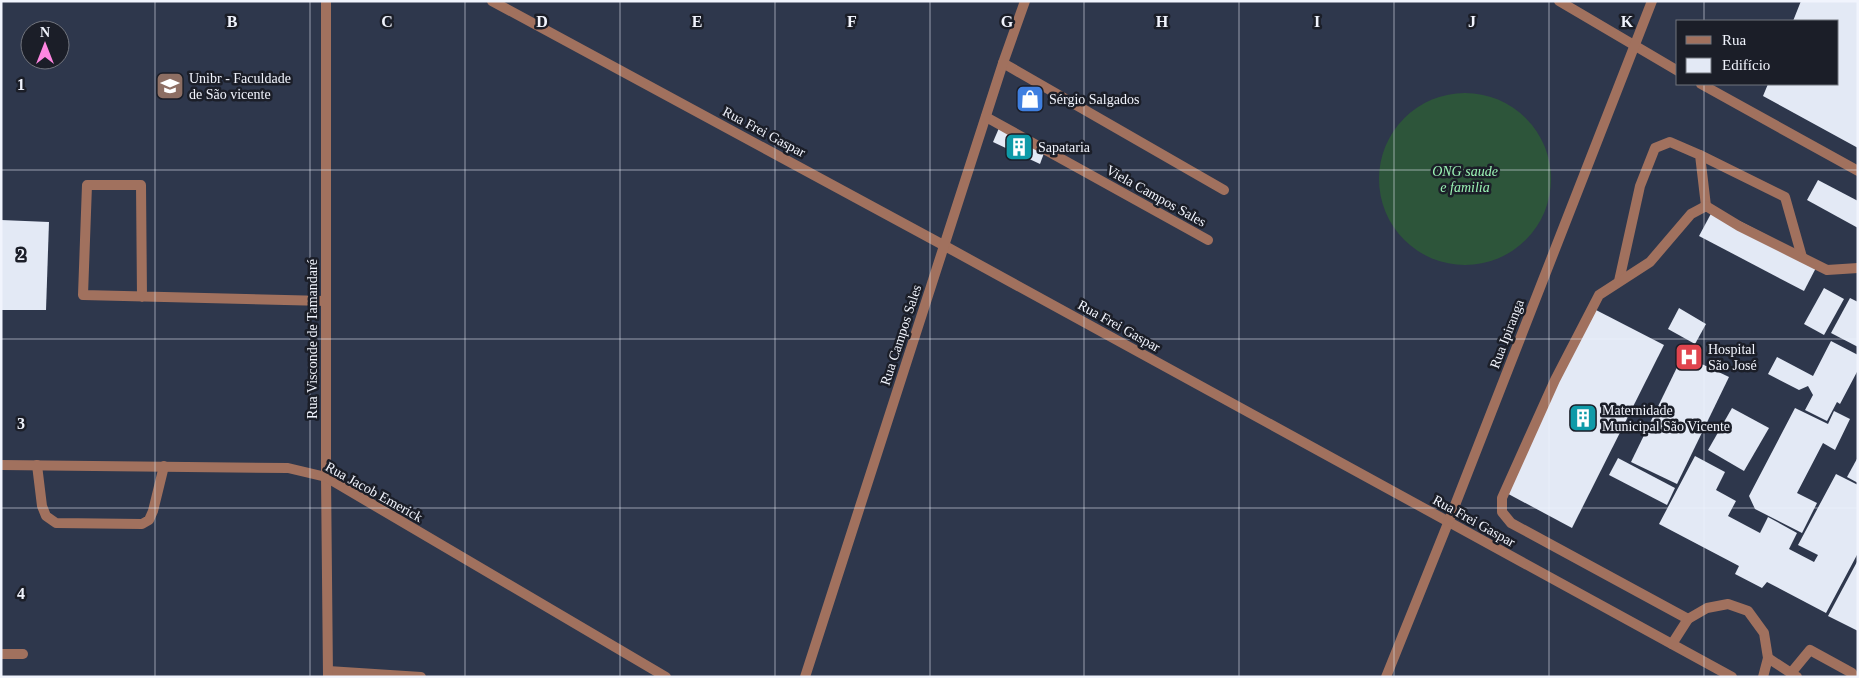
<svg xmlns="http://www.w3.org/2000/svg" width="1859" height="678" font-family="Georgia,serif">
<rect width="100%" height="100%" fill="#2e374c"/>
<circle fill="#2d553a" cx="1465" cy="179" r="86"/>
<g fill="#e3e9f5">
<polygon points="1801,1 1858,1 1858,148 1763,96 1768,84 1838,84 1838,21 1793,21"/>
<polygon points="999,128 1044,153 1040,164 993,142"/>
<polygon points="1818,180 1858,201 1858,228 1807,200"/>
<polygon points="1714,208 1819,262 1804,291 1699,236"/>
<polygon points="1,220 49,222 46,310 1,310"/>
<polygon points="1824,288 1844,299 1824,335 1804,324"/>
<polygon points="1850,298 1858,302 1858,347 1831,333"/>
<polygon points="1679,308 1706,324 1695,344 1668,329"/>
<polygon points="1596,310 1664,345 1572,528 1501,490"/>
<polygon points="1831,341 1858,355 1858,370 1840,404 1837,402 1827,421 1805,410 1813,395 1808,386 1799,390 1768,374 1777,357 1813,376"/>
<polygon points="1683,355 1729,377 1677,484 1631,462"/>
<polygon points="1732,408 1769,428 1744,471 1708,450"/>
<polygon points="1795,408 1828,424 1834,411 1850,419 1835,450 1823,443 1797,493 1817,503 1802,533 1755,509 1749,496"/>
<polygon points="1695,456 1725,472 1716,490 1736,501 1728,516 1760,533 1768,517 1797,533 1789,549 1814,562 1818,555 1798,545 1836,474 1858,485 1858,553 1826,613 1767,582 1762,588 1735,574 1739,566 1659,524"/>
<polygon points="1858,457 1858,483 1847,477"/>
<polygon points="1618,458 1675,488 1667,505 1609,475"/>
<polygon points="1858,560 1858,631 1828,616"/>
</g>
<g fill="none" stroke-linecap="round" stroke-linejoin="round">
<g stroke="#a1715e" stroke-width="10">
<polyline points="1003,63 1224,190"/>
<polyline points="1700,155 1785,197 1802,257"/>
<polyline points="1619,281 1640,186 1655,148 1670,142 1700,155 1706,206"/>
<polyline points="142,297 141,185 87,185 83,295 326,301"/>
<polyline points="37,465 42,506 46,516 56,523 142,524 149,520 153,511 164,466"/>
<polyline points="1688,619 1511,523 1502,512 1502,498 1555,380 1599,295 1650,262 1691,214 1706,206 1739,226 1827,270 1858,268"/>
<polyline points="1672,644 1688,619 1707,608 1728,604 1748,611 1764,633 1768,658 1763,677"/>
<polyline points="1768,658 1797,677"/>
<polyline points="328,671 421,677"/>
<polyline points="1791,673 1810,650 1852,673 1854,677"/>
</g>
<g stroke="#a1715e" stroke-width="10">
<polyline points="326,1 326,477 328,677"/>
<polyline points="1559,1 1678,71"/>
<polyline points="1701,84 1858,171"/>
<polyline points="986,117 1208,240"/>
<polyline points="1,654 23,654"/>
</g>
<g stroke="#a1715e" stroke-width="10">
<polyline points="492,1 945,246 1732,677"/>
<polyline points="1,465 288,468 326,477 666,677"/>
<polyline points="805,677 1003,63 1025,1"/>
<polyline points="1386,677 1448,523 1652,1"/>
</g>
</g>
<path fill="none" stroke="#f1f4fd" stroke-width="1" stroke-opacity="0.55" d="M155,1v676M310,1v676M465,1v676M620,1v676M775,1v676M930,1v676M1084,1v676M1239,1v676M1394,1v676M1549,1v676M1704,1v20M1704,84v593M1,170h1857M1,339h1857M1,508h1857"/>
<defs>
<symbol id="university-square" viewBox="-11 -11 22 22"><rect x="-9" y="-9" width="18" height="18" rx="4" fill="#8d6e63" stroke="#1b1e28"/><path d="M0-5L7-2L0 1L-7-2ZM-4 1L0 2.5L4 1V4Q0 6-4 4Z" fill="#fff"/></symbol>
<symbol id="shop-square" viewBox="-11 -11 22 22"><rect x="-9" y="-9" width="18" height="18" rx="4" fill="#3f7fe0" stroke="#1b1e28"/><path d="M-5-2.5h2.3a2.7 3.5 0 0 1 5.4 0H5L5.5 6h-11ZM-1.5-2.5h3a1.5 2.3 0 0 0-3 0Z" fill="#fff"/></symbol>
<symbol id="building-square" viewBox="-11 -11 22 22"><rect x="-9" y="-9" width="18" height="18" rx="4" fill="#0f9aa8" stroke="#1b1e28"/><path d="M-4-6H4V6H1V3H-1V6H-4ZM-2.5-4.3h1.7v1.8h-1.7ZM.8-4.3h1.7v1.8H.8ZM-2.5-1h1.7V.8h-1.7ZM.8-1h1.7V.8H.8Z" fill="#fff"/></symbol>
<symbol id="hospital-square" viewBox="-11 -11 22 22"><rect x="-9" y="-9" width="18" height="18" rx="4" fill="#e0444e" stroke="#1b1e28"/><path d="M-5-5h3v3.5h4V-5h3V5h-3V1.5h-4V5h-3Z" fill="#fff"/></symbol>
</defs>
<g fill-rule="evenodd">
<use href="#university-square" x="154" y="70" width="32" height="32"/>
<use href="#shop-square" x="1014" y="83" width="32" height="32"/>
<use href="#building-square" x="1003" y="131" width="32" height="32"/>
<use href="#hospital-square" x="1673" y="341" width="32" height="32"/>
<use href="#building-square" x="1567" y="402" width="32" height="32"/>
</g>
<g text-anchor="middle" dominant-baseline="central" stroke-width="5" stroke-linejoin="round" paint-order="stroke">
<g font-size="14" fill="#f1f4fd" stroke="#1b1e28" text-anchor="start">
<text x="189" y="78">Unibr - Faculdade<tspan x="189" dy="16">de São vicente</tspan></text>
<text x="1049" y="99">Sérgio Salgados</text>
<text x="1038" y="147">Sapataria</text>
<text x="1708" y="349">Hospital<tspan x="1708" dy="16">São José</tspan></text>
<text x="1602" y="410">Maternidade<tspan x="1602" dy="16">Municipal São Vicente</tspan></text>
</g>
<g font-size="14" fill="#f1f4fd" stroke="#1b1e28">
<text transform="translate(764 132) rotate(28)">Rua Frei Gaspar</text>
<text transform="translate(1156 196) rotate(29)">Viela Campos Sales</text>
<text transform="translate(1119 326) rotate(29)">Rua Frei Gaspar</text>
<text transform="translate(1507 334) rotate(-69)">Rua Ipiranga</text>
<text transform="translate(901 335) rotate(-72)">Rua Campos Sales</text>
<text transform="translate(312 339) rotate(-90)">Rua Visconde de Tamandaré</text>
<text transform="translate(374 492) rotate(29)">Rua Jacob Emerick</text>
<text transform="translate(1474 521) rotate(29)">Rua Frei Gaspar</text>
</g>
<g font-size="14" font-style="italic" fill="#9bf3b5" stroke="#1b1e28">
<text x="1465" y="171">ONG saude<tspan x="1465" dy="16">e familia</tspan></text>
</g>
</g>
<g font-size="16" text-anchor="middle" font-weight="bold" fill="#f1f4fd" stroke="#1b1e28" stroke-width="5" stroke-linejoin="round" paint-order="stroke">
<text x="232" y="27">B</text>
<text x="387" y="27">C</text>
<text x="542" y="27">D</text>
<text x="697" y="27">E</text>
<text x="852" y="27">F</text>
<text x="1007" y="27">G</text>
<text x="1162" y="27">H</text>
<text x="1317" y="27">I</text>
<text x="1472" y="27">J</text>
<text x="1627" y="27">K</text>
<text x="21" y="90">1</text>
<text x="21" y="260">2</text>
<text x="21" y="429">3</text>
<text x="21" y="599">4</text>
</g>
<rect width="1859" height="678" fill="none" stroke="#f1f4fd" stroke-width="5"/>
<rect x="1676" y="20" width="162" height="65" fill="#1b1e28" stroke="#71747d"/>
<rect x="1686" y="36" width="25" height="8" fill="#a1715e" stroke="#71747d"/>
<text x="1722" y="45" font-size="15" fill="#f1f4fd">Rua</text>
<rect x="1686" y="58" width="25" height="15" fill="#e3e9f5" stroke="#71747d"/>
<text x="1722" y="70" font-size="15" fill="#f1f4fd">Edifício</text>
<g transform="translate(45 45)"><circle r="24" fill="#1b1e28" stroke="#71747d"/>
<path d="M0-4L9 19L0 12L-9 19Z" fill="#fe86e1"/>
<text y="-8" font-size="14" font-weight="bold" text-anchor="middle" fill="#f1f4fd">N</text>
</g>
</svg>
